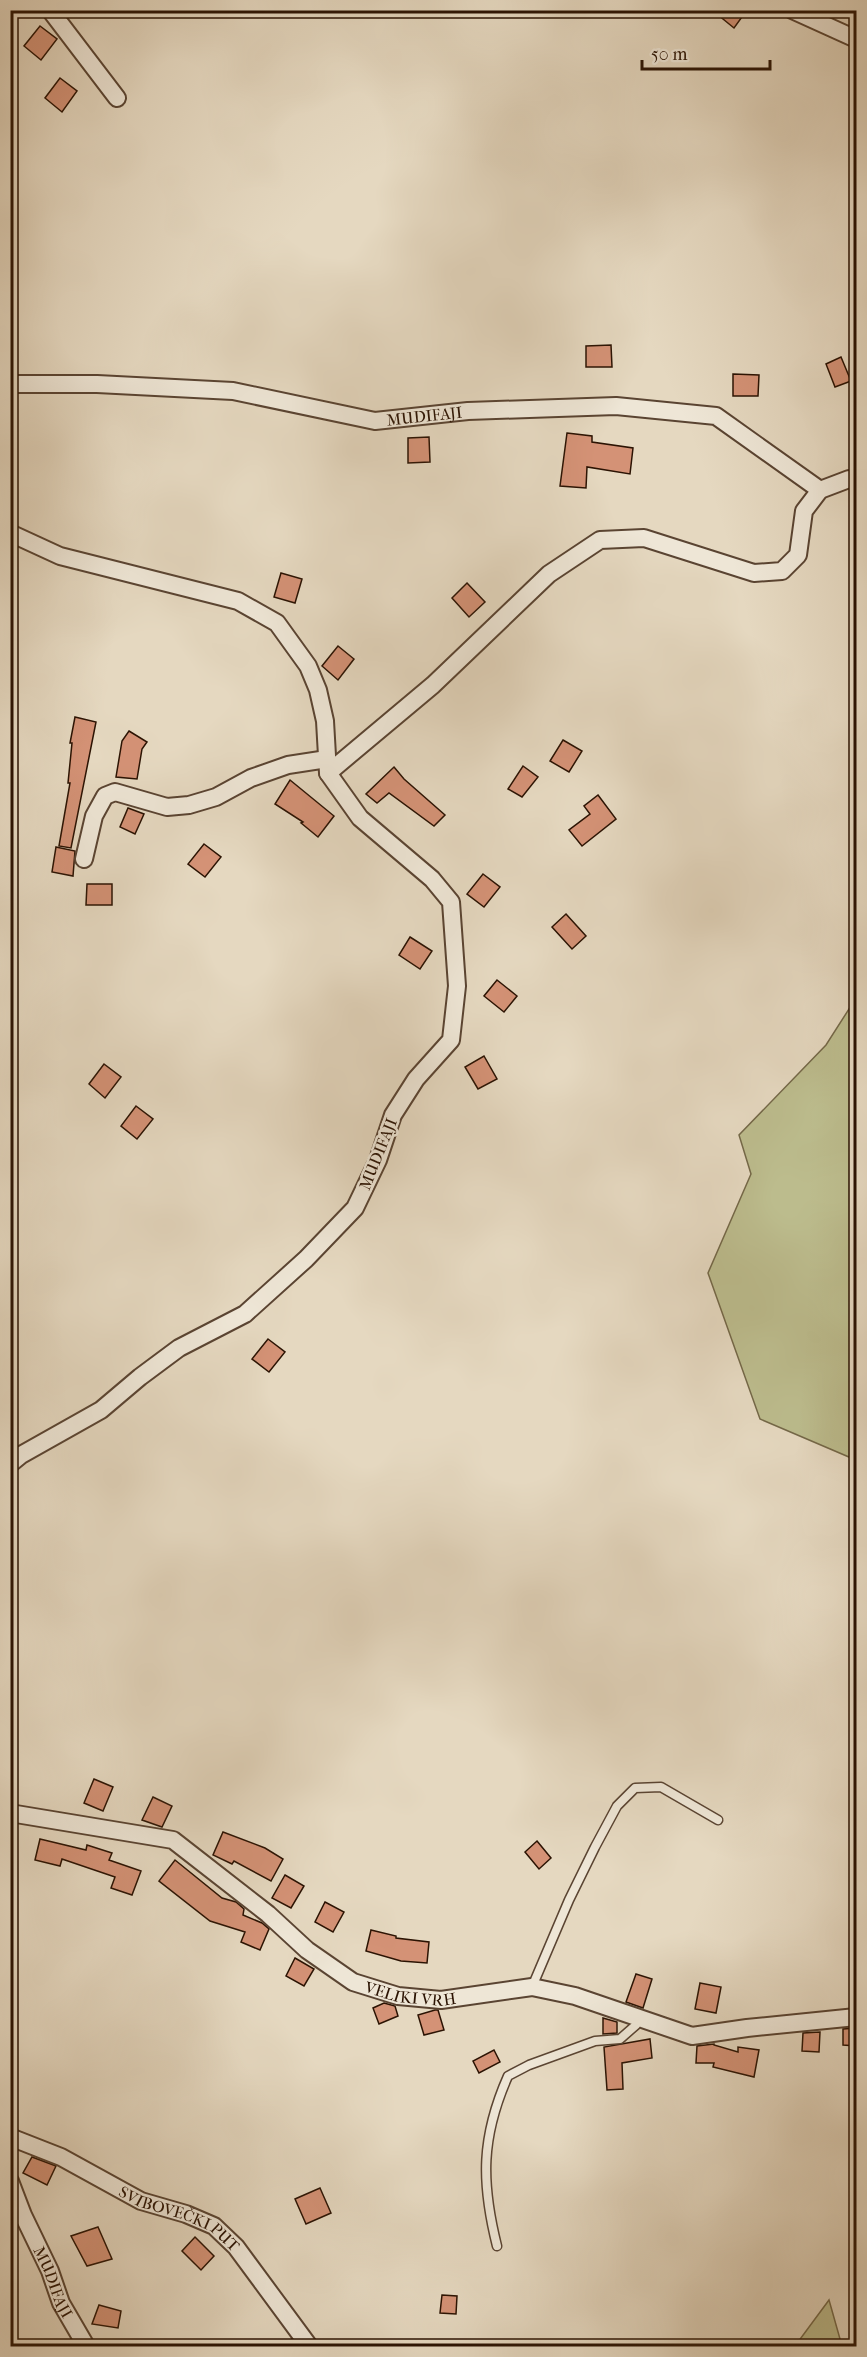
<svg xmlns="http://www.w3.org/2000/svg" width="867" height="2357" font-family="'IM FELL French Canon',serif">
<rect width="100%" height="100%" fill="#e5d8c0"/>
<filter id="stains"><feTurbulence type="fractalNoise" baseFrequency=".00333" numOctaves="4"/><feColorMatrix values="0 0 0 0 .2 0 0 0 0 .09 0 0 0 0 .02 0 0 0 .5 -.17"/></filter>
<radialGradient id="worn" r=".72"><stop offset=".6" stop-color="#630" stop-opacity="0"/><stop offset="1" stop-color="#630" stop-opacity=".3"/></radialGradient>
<g fill="#bcbc8d" stroke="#746848" stroke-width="1.5">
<polygon points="856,998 856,1460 760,1419 708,1273 751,1174 739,1135 826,1045"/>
<polygon points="829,2300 842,2346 795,2346"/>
</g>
<g fill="#d49276" stroke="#2b1303" stroke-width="1.5">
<polygon points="712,10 747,10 734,28"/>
<polygon points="40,26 57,39 41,60 24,46"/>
<polygon points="60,78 77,91 62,112 45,98"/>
<polygon points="611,345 612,367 586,367 586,346"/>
<polygon points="841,357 851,381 835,387 826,364"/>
<polygon points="733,374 759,375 758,396 733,396"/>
<polygon points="567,433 592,436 592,442 633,448 630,474 587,467 586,488 560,486"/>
<polygon points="429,437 430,462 408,463 408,438"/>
<polygon points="281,573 302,579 295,603 274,597"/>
<polygon points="467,583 485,602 469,617 452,598"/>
<polygon points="338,646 354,659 338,680 322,666"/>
<polygon points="75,717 96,722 71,848 59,846 70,783 68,783 72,743 70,743"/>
<polygon points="129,731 147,742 142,749 137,779 116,777 122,741"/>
<polygon points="563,740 582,751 569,772 550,761"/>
<polygon points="523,766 538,777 522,797 508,789"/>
<polygon points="394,767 404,779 445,815 434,826 389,793 377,803 366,794"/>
<polygon points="290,780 334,816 318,837 301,823 303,822 275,804"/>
<polygon points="598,795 616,819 582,846 569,830 590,814 584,806"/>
<polygon points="128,808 144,814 135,834 120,827"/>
<polygon points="204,844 221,857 205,877 188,864"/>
<polygon points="56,847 75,851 73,876 52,872"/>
<polygon points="483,874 500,887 484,907 467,894"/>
<polygon points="87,884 112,884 112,905 86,905"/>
<polygon points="566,914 586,936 572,949 552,927"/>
<polygon points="410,937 432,951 420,969 399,955"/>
<polygon points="497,980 517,996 504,1012 484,996"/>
<polygon points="484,1056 497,1079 478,1089 465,1067"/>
<polygon points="104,1064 121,1077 105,1098 89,1084"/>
<polygon points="136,1106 153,1119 137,1139 121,1126"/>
<polygon points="268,1339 285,1352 269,1372 252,1359"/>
<polygon points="94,1779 113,1787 103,1811 84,1803"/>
<polygon points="153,1797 172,1806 162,1827 142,1820"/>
<polygon points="223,1832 265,1848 283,1859 271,1881 234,1861 232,1864 213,1855"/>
<polygon points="40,1839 86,1850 87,1845 112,1853 109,1860 141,1871 132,1895 111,1888 115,1877 62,1859 60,1866 35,1860"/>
<polygon points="537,1841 551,1858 539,1869 525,1852"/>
<polygon points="175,1860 222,1898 236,1902 244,1909 243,1915 262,1923 269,1929 260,1950 241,1942 245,1932 210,1921 159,1881"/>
<polygon points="285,1875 304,1886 291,1908 272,1898"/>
<polygon points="325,1902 344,1912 333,1932 315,1922"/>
<polygon points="371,1930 396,1936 396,1938 429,1942 427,1963 401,1961 366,1951"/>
<polygon points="295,1958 314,1969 304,1986 286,1976"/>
<polygon points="636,1974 652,1979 643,2008 626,2002"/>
<polygon points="700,1983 721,1987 716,2013 695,2009"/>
<polygon points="384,2003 395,2006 398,2016 379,2024 373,2008"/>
<polygon points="435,2010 438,2010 444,2030 424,2035 418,2015"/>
<polygon points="603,2018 617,2022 617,2033 603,2034"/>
<polygon points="856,2028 856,2046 843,2045 843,2029"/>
<polygon points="820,2032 819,2052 802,2051 803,2033"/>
<polygon points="650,2039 652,2058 622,2063 623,2089 607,2090 604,2047"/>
<polygon points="714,2044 714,2045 738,2052 738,2047 759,2050 754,2077 713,2067 714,2063 696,2063 697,2046"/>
<polygon points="494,2050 500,2062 479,2073 473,2061"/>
<polygon points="32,2157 56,2166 47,2185 23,2173"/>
<polygon points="320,2188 331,2213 306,2224 295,2199"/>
<polygon points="98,2227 112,2259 87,2266 71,2236"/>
<polygon points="195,2237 214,2256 201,2270 182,2251"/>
<polygon points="442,2295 457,2296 456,2314 440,2313"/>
<polygon points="99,2305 121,2311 118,2328 92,2324"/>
</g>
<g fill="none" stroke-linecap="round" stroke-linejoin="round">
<defs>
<g id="service">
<polyline points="532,1987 569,1900 595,1847 617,1806 635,1788 661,1787 718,1820"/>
<path d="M497,2246c-16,-64 -16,-109 11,-170l21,-11 66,-24 25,-2 16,-14 4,-7"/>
</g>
<g id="minor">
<polyline points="50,10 117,98"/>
<polyline points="792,10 856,39"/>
<path id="s1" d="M10,384h87l136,7 142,30 93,-10 148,-5 100,10 104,74"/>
<polyline points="10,533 60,556 238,601 277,623 308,666 318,690 325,721 328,773 360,818 432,879 451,902 457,986 451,1040 416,1079 393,1115 378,1160 355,1208 306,1259 245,1314 179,1348 140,1377 101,1410 21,1455 10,1464"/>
<polyline points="328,773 433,685 549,574 600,540 644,538 754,573 782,571 798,555 804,511 820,490 849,479 856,479"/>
<polyline points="84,859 94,816 105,796 115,792 167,807 189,805 216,797 251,778 288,765 327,759"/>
<path id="s2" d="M10,1813l163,27 95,74 39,36 46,32 45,14 43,4 91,-13 43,9 117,40 55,-8 109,-11"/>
<path id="s3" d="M10,2137l51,20 80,44 45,13 28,12 22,21 73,99"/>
<path id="s4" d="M10,2181l13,34 27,56 11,32 25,43"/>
</g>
</defs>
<use href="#service" stroke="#5a4432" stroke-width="11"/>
<use href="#minor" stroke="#5a4432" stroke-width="20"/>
<use href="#service" stroke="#eee6d6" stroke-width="8"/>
<use href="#minor" stroke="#eee6d6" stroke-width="16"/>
</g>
<g text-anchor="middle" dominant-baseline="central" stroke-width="5" stroke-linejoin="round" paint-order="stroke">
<g font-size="16" fill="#2b1303" stroke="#eee6d6">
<text stroke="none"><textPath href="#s1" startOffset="418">MUDIFAJI</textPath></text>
<text transform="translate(378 1154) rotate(-68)">MUDIFAJI</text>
<text stroke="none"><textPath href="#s2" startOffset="454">VELIKI VRH</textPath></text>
<text stroke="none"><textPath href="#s3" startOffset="189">SVIBOVEČKI PUT</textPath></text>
<text stroke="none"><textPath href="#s4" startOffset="110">MUDIFAJI</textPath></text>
</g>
</g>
<rect width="867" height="2357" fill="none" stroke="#e5d8c0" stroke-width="36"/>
<rect x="12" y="12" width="843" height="2333" fill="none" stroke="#2b1303" stroke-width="3"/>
<rect x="18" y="18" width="831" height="2321" fill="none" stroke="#2b1303" stroke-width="1.5"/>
<path d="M642 60v9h128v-9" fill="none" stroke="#2b1303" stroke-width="3"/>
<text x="651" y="60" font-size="18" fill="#2b1303" stroke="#eee6d6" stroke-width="4.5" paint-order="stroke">50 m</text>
<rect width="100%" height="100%" filter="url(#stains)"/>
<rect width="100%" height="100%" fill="url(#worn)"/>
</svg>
